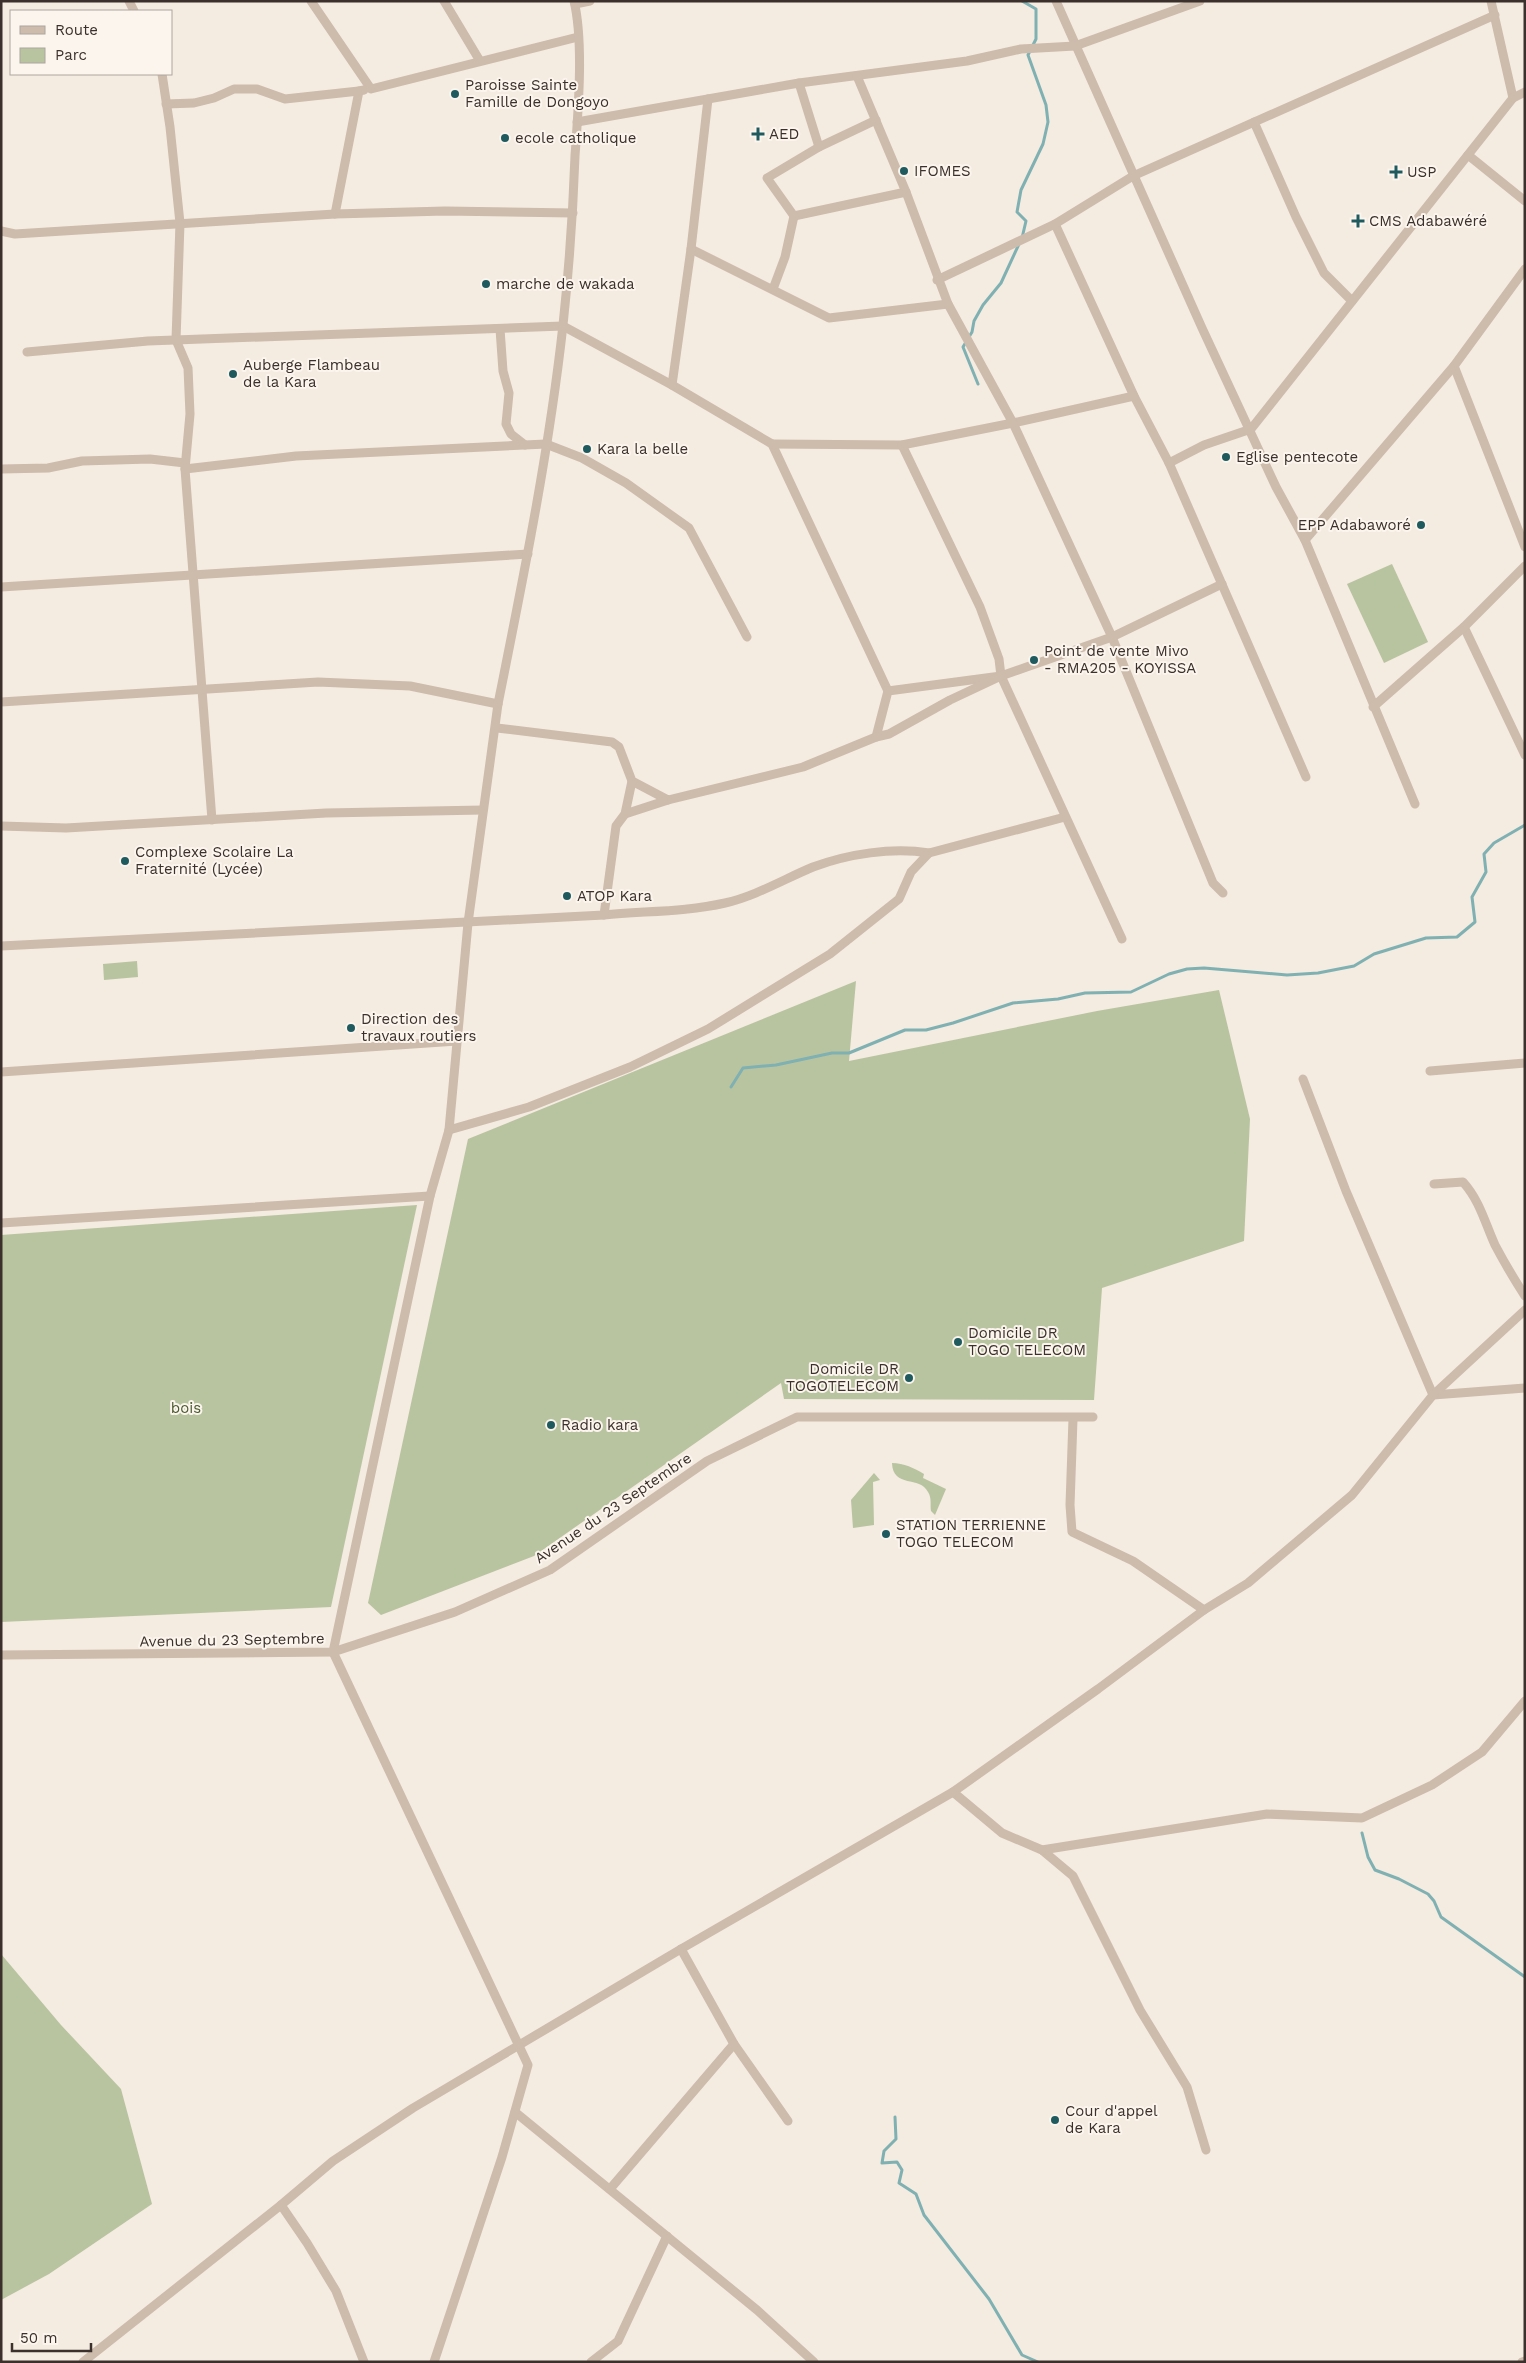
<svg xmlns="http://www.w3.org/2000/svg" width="1526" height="2363" font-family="'Work Sans',sans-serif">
<rect width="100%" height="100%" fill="#f4ebe1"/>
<g fill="#b8c4a0">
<polygon points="1392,564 1428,642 1384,663 1347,584"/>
<polygon points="137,961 138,977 104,980 103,964"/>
<polygon points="856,981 849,1061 1097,1011 1219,990 1250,1119 1244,1241 1102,1288 1094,1400 784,1399 781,1383 534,1556 381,1615 368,1603 468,1139"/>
<polygon points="417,1205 331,1607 1,1622 1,1235"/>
<path d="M892,1463c12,0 22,5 32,11l-1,4 23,11 -11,26 -4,-4c-1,-6 1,-13 -3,-19 -8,-17 -35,-3 -36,-29z"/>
<polygon points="874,1473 880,1480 873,1482 874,1525 853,1528 851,1500"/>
<polygon points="1,1954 61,2025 121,2089 152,2204 49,2274 1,2300"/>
</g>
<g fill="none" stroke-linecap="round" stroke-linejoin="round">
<g stroke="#7fb0b2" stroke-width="3">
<polyline points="1022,238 1026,221 1017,212 1021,190 1043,144 1048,122 1046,105 1028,55 1036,39 1036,9 1022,1"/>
<polyline points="978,384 963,347 972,332 974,321 983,305 1001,283 1019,244"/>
<polyline points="731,1087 743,1068 776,1065 832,1053 849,1053 905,1030 926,1030 953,1023 1013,1003 1058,999 1085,993 1131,992 1169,974 1187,969 1204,968 1287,975 1318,973 1354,966 1374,954 1426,938 1457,937 1475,922 1472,897 1486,872 1484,854 1494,843 1525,825"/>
<polyline points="1362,1833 1368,1857 1375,1870 1399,1879 1428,1894 1434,1901 1441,1917 1525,1977"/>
<polyline points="895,2117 896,2139 884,2151 882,2163 897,2162 902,2170 899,2183 916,2194 924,2215 989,2299 1022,2355 1038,2362"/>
</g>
<g stroke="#cdbbac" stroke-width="9">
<polyline points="129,1 134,11"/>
<polyline points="311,1 371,89 578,37"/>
<polyline points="444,1 480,61"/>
<polyline points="1056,1 1202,328 1276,487 1305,540 1415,804"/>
<polyline points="1491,1 1513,98"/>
<polyline points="575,4 590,1"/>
<polyline points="162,74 170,127 180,223 176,340 188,368 190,414 185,469 212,820"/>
<polyline points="799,83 819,147"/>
<polyline points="166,104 194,103 214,98 234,89 257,89 285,99 359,91"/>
<polyline points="577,122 799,83 967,61 1021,49 1075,46 1200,1"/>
<polyline points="1254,122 1296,217 1324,273 1352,301"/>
<polyline points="1468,155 1525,201"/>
<polyline points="335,214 359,91 364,90"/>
<polyline points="794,216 906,192"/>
<polyline points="1055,224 1134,396 1169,463 1306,777"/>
<polyline points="1,231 15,234 335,214 445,211 573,213"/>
<polyline points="691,249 829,318 948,304"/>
<polyline points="937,280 1055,224 1133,176 1495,15"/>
<polyline points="773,289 785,257 794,216 767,178 819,147 876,120"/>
<polyline points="500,329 503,371 509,393 506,424 511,434 525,445"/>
<polyline points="27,352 148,341 563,326 672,385 772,444 888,691"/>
<polyline points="1454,366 1525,547"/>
<polyline points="672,385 691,249 708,99"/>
<polyline points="1134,396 1013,423 1112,637 1213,883 1223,893"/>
<polyline points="772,444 902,445 1013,423 948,304 906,192 857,76"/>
<polyline points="902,445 980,607 999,659 1001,676 1122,939"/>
<polyline points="1169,463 1204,445 1251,429 1513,98 1525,92"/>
<polyline points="1,469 48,468 82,461 150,459 185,463"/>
<polyline points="185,469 296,456 546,444 582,458 626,483 689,528 747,637"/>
<polyline points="1305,540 1454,366 1525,269"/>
<polyline points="1,587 528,554"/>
<polyline points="1464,627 1525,755"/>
<polyline points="1,702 318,682 410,686 498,704"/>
<polyline points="1373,707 1464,627 1525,566"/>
<polyline points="497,728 612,742 619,747 632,781 668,800 803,767 876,737 888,691 1001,676"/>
<polyline points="876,737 889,734 950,700 1001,676 1112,637 1222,584"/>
<polyline points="625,814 668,800"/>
<polyline points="1,826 66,828 326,813 483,810"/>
<path d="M604,915c40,-4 82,-3 121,-12 31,-7 59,-24 88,-36 35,-13 79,-20 116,-14"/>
<polyline points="1,946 604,915 616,826 625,814 632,781"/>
<polyline points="1430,1071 1525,1063"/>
<polyline points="1,1072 457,1041"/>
<polyline points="1303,1079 1346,1191 1433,1395 1525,1388"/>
<polyline points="449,1130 529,1107 630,1067 708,1029 830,954 899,899 911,872 929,853 1065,817"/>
<path d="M1434,1184l29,-2c17,19 22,41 32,63 9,17 19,34 30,51"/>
<polyline points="1,1223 430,1196"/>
<polyline points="1073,1419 1070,1505 1072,1532 1133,1561 1204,1610"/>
<polyline points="1,1655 333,1652 455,1612 550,1570 707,1461 797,1417 1093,1417"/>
<polyline points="953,1792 1002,1833 1042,1850 1073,1876 1140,2010 1187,2087 1206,2150"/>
<polyline points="1042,1850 1267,1814 1362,1818 1432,1785 1482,1752 1525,1701"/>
<polyline points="681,1949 734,2044 788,2121"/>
<polyline points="515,2112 757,2310 814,2362"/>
<polyline points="610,2189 734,2044"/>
<polyline points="281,2205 307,2243 336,2291 364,2362"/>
<polyline points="83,2362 281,2205 333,2161 413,2108 681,1949 953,1792 1098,1689 1204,1610 1248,1583 1352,1495 1433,1395 1525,1310"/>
<path d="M434,2362l68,-205 26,-92 -195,-413 97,-456 19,-66 19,-207 30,-219c25,-125 51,-252 65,-379 6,-56 10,-113 12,-169 3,-44 9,-113 -1,-155"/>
<polyline points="591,2362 618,2341 667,2236"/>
<polyline points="1522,2362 1525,2361"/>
</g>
</g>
<g fill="#1f5a5e" stroke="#fbf5ee" stroke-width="2">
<circle cx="455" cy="94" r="5"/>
<path d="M755.5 126.5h5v5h5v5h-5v5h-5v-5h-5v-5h5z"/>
<circle cx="505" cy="138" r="5"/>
<circle cx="904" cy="171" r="5"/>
<path d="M1393.5 164.5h5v5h5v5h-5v5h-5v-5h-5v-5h5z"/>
<path d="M1355.5 213.5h5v5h5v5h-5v5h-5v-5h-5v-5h5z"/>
<circle cx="486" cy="284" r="5"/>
<circle cx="233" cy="374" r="5"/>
<circle cx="587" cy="449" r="5"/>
<circle cx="1226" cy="457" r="5"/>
<circle cx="1421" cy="525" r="5"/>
<circle cx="1034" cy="660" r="5"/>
<circle cx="125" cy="861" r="5"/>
<circle cx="567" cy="896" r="5"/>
<circle cx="351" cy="1028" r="5"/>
<circle cx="958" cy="1342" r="5"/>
<circle cx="909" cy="1378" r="5"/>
<circle cx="551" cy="1425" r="5"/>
<circle cx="886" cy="1534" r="5"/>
<circle cx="1055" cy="2120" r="5"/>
</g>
<g text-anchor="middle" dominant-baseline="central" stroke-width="4" stroke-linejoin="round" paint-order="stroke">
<g font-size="15" fill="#3b302b" stroke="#fbf5ee" text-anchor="start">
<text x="465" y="85">Paroisse Sainte<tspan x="465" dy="17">Famille de Dongoyo</tspan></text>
<text x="769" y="134">AED</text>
<text x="515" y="138">ecole catholique</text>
<text x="914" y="171">IFOMES</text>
<text x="1407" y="172">USP</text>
<text x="1369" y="221">CMS Adabawéré</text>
<text x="496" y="284">marche de wakada</text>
<text x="243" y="365">Auberge Flambeau<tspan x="243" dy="17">de la Kara</tspan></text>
<text x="597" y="449">Kara la belle</text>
<text x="1236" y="457">Eglise pentecote</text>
<text x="1411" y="525" text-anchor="end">EPP Adabaworé</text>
<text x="1044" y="651">Point de vente Mivo<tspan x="1044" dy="17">- RMA205 - KOYISSA</tspan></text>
<text x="135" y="852">Complexe Scolaire La<tspan x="135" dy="17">Fraternité (Lycée)</tspan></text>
<text x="577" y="896">ATOP Kara</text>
<text x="361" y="1019">Direction des<tspan x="361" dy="17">travaux routiers</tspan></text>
<text x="968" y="1333">Domicile DR<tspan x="968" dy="17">TOGO TELECOM</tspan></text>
<text x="899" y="1369" text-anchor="end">Domicile DR<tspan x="899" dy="17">TOGOTELECOM</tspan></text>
<text x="561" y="1425">Radio kara</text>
<text x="896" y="1525">STATION TERRIENNE<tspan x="896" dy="17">TOGO TELECOM</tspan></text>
<text x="1065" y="2111">Cour d'appel<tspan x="1065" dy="17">de Kara</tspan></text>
</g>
<g font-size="15" fill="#4a5a2e" stroke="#fbf5ee">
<text x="186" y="1408">bois</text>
</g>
<g font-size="15" fill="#3b302b" stroke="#fbf5ee">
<text transform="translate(613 1508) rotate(-34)">Avenue du 23 Septembre</text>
<text transform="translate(232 1640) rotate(-1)">Avenue du 23 Septembre</text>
</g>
</g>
<rect width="1526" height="2363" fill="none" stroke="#3b302b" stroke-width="5"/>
<rect x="10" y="10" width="162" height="65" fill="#fbf5ee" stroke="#aea6a0"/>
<rect x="20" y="26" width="25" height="8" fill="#cdbbac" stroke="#aea6a0"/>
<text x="55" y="35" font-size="15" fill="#3b302b">Route</text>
<rect x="20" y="48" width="25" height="15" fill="#b8c4a0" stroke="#aea6a0"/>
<text x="55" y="60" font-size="15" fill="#3b302b">Parc</text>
<path d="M12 2343v8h79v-8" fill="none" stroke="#3b302b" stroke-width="2.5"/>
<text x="20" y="2343" font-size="15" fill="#3b302b" stroke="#fbf5ee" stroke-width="4" paint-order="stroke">50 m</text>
</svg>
